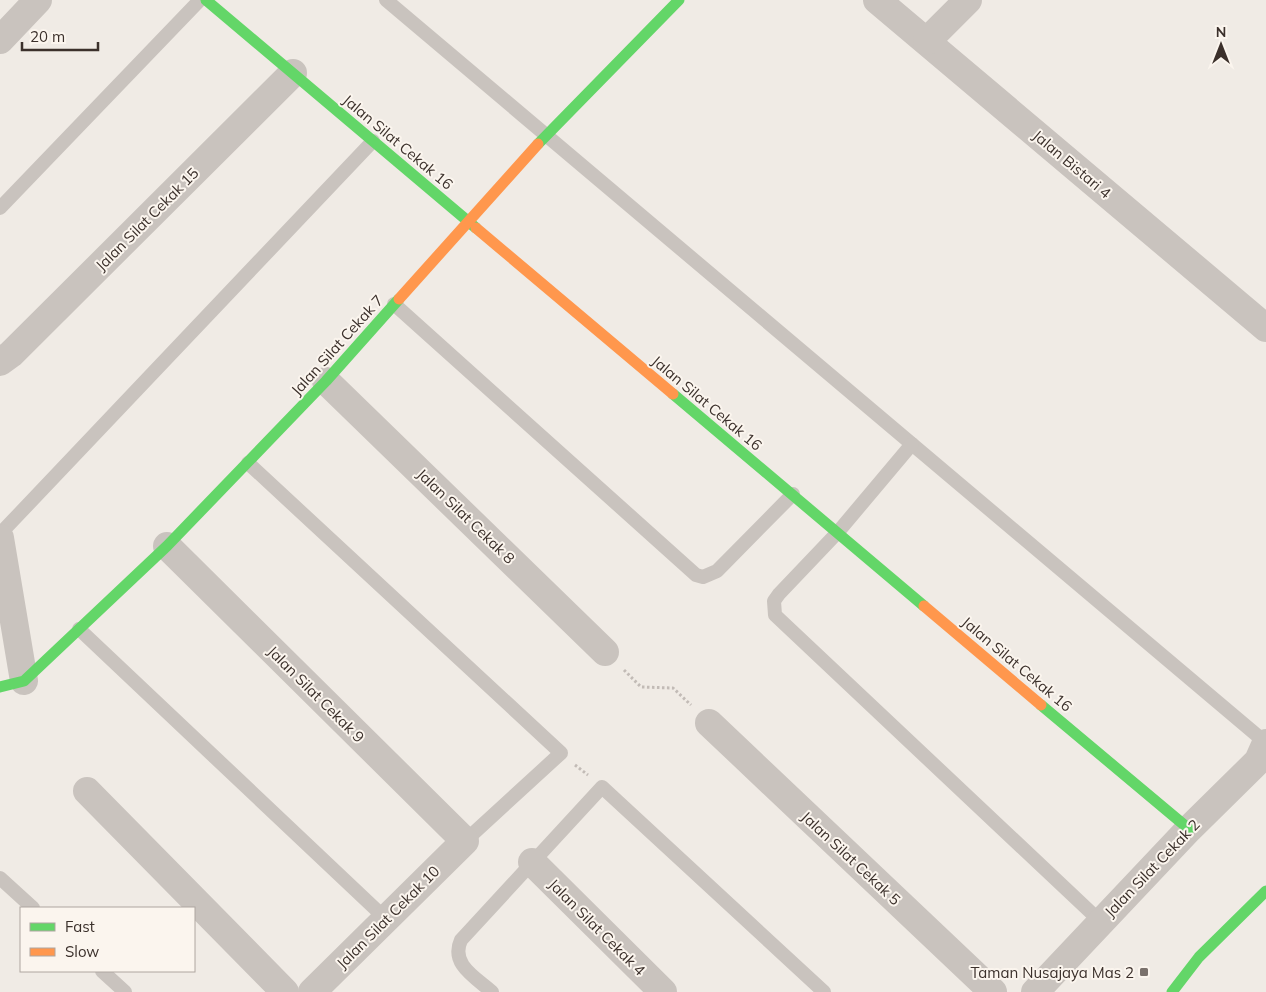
<svg xmlns="http://www.w3.org/2000/svg" width="1266" height="992" font-family="Mulish,sans-serif">
<rect width="100%" height="100%" fill="#f0ebe5"/>
<g fill="none" stroke-linecap="round" stroke-linejoin="round">
<g stroke="#c2bbb6" stroke-width="3" stroke-dasharray="2.5 2.5" stroke-linecap="butt">
<polyline points="624,670 641,687 673,688 691,705"/>
<polyline points="575,765 588,775"/>
</g>
<g stroke="#c9c3be" stroke-width="14">
<polyline points="386,0 1266,743"/>
<polyline points="0,208 200,0"/>
<polyline points="394,304 696,575 703,577 717,571 793,494"/>
<polyline points="912,444 838,532 779,594 774,601 775,615 1101,922"/>
<polyline points="248,463 561,753 465,841"/>
<polyline points="0,534 373,141"/>
<polyline points="79,629 386,919"/>
<polyline points="0,878 33,908"/>
<polyline points="102,971 125,992"/>
<path d="M492,992c-17,-15 -42,-28 -31,-52l141,-153 222,205"/>
</g>
<g stroke="#c9c3be" stroke-width="28">
<polyline points="877,0 1266,328"/>
<polyline points="0,40 38,0"/>
<polyline points="927,41 968,0"/>
<polyline points="0,362 11,354 293,73"/>
<polyline points="326,381 605,652"/>
<polyline points="0,538 24,681"/>
<polyline points="167,546 465,841 312,992"/>
<polyline points="709,723 993,992"/>
<polyline points="87,791 285,992"/>
<polyline points="532,862 663,992"/>
<polyline points="1035,992 1189,829 1258,761 1266,743"/>
</g>
<g stroke="#63d668" stroke-width="11">
<polyline points="206,0 476,228"/>
<polyline points="538,144 679,0"/>
<polyline points="673,394 924,606"/>
<polyline points="0,687 24,681 167,546 326,381 399,299"/>
<polyline points="1041,705 1189,829"/>
<polyline points="1172,992 1199,957 1266,891"/>
</g>
<g stroke="#ff974d" stroke-width="11">
<polyline points="476,228 673,394"/>
<polyline points="399,299 538,144"/>
<polyline points="924,606 1041,705"/>
</g>
</g>
<rect fill="#7a716c" stroke="#fbf5ee" stroke-width="2" x="1139" y="967" width="10" height="10" rx="2.5"/>
<g text-anchor="middle" dominant-baseline="central" stroke-width="4" stroke-linejoin="round" paint-order="stroke">
<g font-size="15" fill="#3b302b" stroke="#fbf5ee">
<text transform="translate(398 142) rotate(40)">Jalan Silat Cekak 16</text>
<text transform="translate(1072 164) rotate(40)">Jalan Bistari 4</text>
<text transform="translate(147 219) rotate(-45)">Jalan Silat Cekak 15</text>
<text transform="translate(337 345) rotate(-48)">Jalan Silat Cekak 7</text>
<text transform="translate(707 403) rotate(40)">Jalan Silat Cekak 16</text>
<text transform="translate(466 516) rotate(44)">Jalan Silat Cekak 8</text>
<text transform="translate(1017 664) rotate(40)">Jalan Silat Cekak 16</text>
<text transform="translate(316 694) rotate(45)">Jalan Silat Cekak 9</text>
<text transform="translate(851 858) rotate(43)">Jalan Silat Cekak 5</text>
<text transform="translate(1152 868) rotate(-46)">Jalan Silat Cekak 2</text>
<text transform="translate(388 917) rotate(-45)">Jalan Silat Cekak 10</text>
<text transform="translate(597 927) rotate(45)">Jalan Silat Cekak 4</text>
</g>
<g font-size="15" fill="#3b302b" stroke="#fbf5ee" text-anchor="end">
<text x="1134" y="972">Taman Nusajaya Mas 2</text>
</g>
</g>
<rect x="20" y="907" width="175" height="65" fill="#fbf5ee" stroke="#aea6a0"/>
<rect x="30" y="923" width="25" height="8" fill="#63d668" stroke="#aea6a0"/>
<text x="65" y="932" font-size="15" fill="#3b302b">Fast</text>
<rect x="30" y="948" width="25" height="8" fill="#ff974d" stroke="#aea6a0"/>
<text x="65" y="957" font-size="15" fill="#3b302b">Slow</text>
<g transform="translate(1221 45)" stroke="#fbf5ee" stroke-width="4" paint-order="stroke">
<path d="M0-4L9 19L0 12L-9 19Z" fill="#3b302b"/>
<text y="-8" font-size="14" font-weight="bold" text-anchor="middle" fill="#3b302b">N</text>
</g>
<path d="M22 42v8h76v-8" fill="none" stroke="#3b302b" stroke-width="2.5"/>
<text x="30" y="42" font-size="15" fill="#3b302b" stroke="#fbf5ee" stroke-width="4" paint-order="stroke">20 m</text>
</svg>
